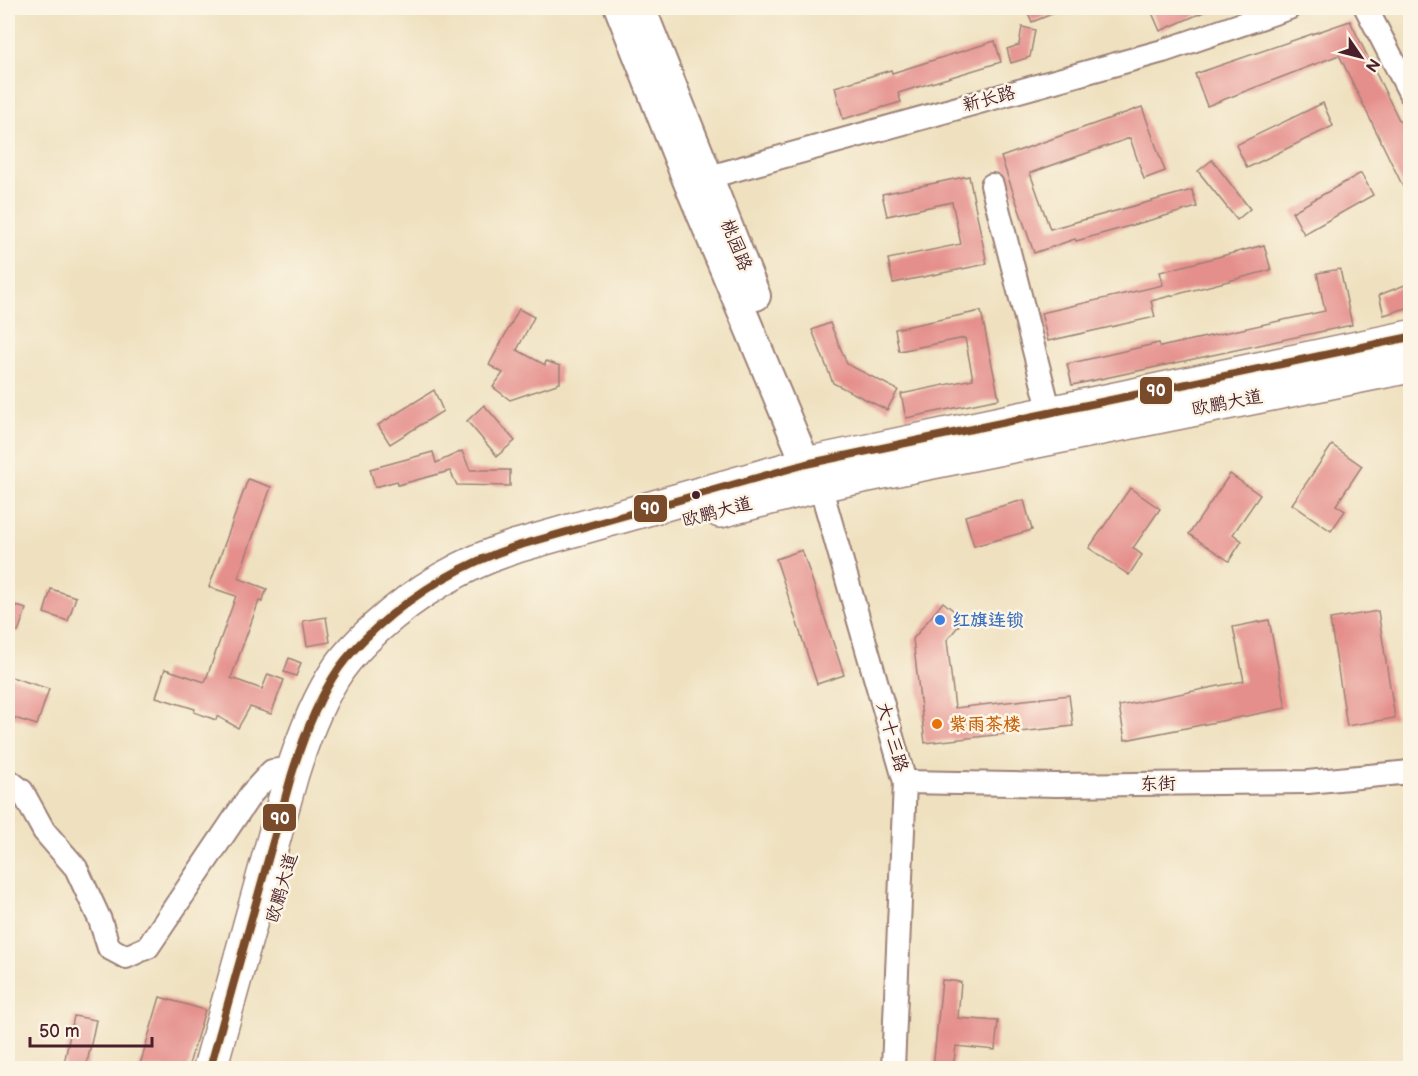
<svg xmlns="http://www.w3.org/2000/svg" width="1418" height="1076" font-family="'Balsamiq Sans','LXGW WenKai TC',sans-serif">
<rect width="100%" height="100%" fill="#fcf5e5"/>
<filter id="ink" filterUnits="userSpaceOnUse"><feTurbulence type="fractalNoise" baseFrequency=".0167" numOctaves="2"/><feDisplacementMap in="SourceGraphic" scale="12" xChannelSelector="R" yChannelSelector="G"/><feConvolveMatrix kernelMatrix="1 2 1 2 8 2 1 2 1" color-interpolation-filters="sRGB"/></filter>
<filter id="wash" filterUnits="userSpaceOnUse"><feTurbulence type="fractalNoise" baseFrequency=".008" numOctaves="4" result="noise"/><feDisplacementMap in="SourceGraphic" scale="24" xChannelSelector="R" yChannelSelector="G"/><feGaussianBlur stdDeviation="1.35" result="paint"/><feColorMatrix in="noise" values="0 0 0 0 0 0 0 0 0 0 0 0 0 0 0 0 0 1.4 0 .05"/><feComposite in="paint" operator="in"/></filter>
<g filter="url(#wash)">
<rect width="100%" height="100%" fill="#efe1c0"/>
<g id="blocks">
<g fill="#e58f8c">
<polygon points="1026,8 1067,8 1032,22"/>
<polygon points="1150,8 1213,8 1160,31"/>
<polygon points="1350,21 1410,142 1410,201 1339,55 1207,106 1195,74"/>
<polygon points="1022,27 1035,30 1030,57 1011,63 1007,49 1019,45"/>
<polygon points="995,41 1001,62 898,93 901,102 843,119 835,87 891,70 892,73"/>
<polygon points="1323,103 1333,126 1247,168 1236,145"/>
<polygon points="1142,107 1165,171 1144,179 1130,138 1030,173 1050,229 1192,190 1197,207 1076,241 1075,239 1034,253 1001,157"/>
<polygon points="1212,160 1250,209 1237,220 1198,171"/>
<polygon points="1361,173 1373,195 1304,234 1292,212"/>
<polygon points="969,176 987,264 893,283 888,259 961,244 952,202 887,216 882,194"/>
<polygon points="1264,245 1271,270 1151,301 1155,317 1048,341 1041,313 1163,285 1160,272"/>
<polygon points="1340,269 1352,325 1072,385 1067,364 1159,343 1160,347 1325,311 1317,273"/>
<polygon points="1410,283 1410,307 1384,315 1379,295"/>
<polygon points="519,309 534,317 517,350 545,365 546,361 560,366 560,383 510,400 493,387 503,373 489,365"/>
<polygon points="981,311 999,399 906,418 901,394 973,379 965,338 899,351 895,329"/>
<polygon points="830,323 847,364 898,390 887,410 833,383 812,330"/>
<polygon points="434,390 443,411 390,444 378,425"/>
<polygon points="484,405 515,441 497,456 467,421"/>
<polygon points="1332,445 1362,466 1336,505 1345,511 1331,531 1292,504"/>
<polygon points="462,451 470,470 510,470 510,486 457,485 450,471 398,485 397,481 375,487 370,469 433,452 436,463"/>
<polygon points="1230,474 1260,495 1233,534 1242,541 1229,561 1189,534"/>
<polygon points="248,479 271,487 238,578 267,589 262,602 259,601 231,678 262,689 268,674 284,680 271,714 250,707 238,728 217,716 216,720 194,712 195,709 156,697 165,669 205,682 236,596 209,587"/>
<polygon points="1130,488 1160,509 1133,548 1142,555 1129,575 1089,548"/>
<polygon points="1024,500 1032,530 974,546 965,516"/>
<polygon points="802,550 844,675 817,684 776,559"/>
<polygon points="51,589 76,597 68,621 44,613"/>
<polygon points="943,602 964,619 947,640 955,708 1069,695 1073,726 925,743 913,639"/>
<polygon points="8,603 26,609 18,632 8,629"/>
<polygon points="1378,611 1395,718 1347,726 1330,619"/>
<polygon points="326,617 330,642 307,646 303,621"/>
<polygon points="1269,620 1286,708 1125,740 1119,706 1244,681 1233,627"/>
<polygon points="289,658 301,663 296,676 284,672"/>
<polygon points="8,676 49,689 37,725 8,716"/>
<polygon points="942,980 961,982 958,1018 998,1021 995,1050 956,1046 953,1068 933,1068"/>
<polygon points="160,997 205,1010 188,1068 139,1068"/>
<polygon points="74,1016 96,1020 86,1068 63,1068"/>
</g>
</g>
</g>
<g filter="url(#ink)">
<use href="#blocks" fill-opacity="0" stroke="#9c8076" stroke-width="1.5"/>
<g fill="none" stroke-linecap="round" stroke-linejoin="round">
<defs>
<g id="minor">
<polyline points="1366,8 1410,93"/>
<polyline points="694,179 709,177 1163,51 1289,8"/>
<polyline points="992,185 1050,413"/>
<polyline points="820,485 905,782 893,1068"/>
<polyline points="8,780 22,791 44,831 76,868 100,920 109,948 126,957 148,947 251,794 272,771 293,768"/>
<polyline points="905,782 1057,785 1308,782 1410,772"/>
</g>
<g id="major">
<polyline points="619,8 687,180 806,464 811,484"/>
<polyline points="641,8 756,296"/>
</g>
<g id="highway">
<polyline points="720,511 828,483 1410,366"/>
<path d="M210,1068l81,-291c11,-36 26,-77 48,-109 10,-14 24,-28 37,-40 41,-37 88,-65 141,-82l289,-82 604,-127"/>
</g>
</defs>
<use href="#minor" stroke="#9c8076" stroke-width="26"/>
<use href="#major" stroke="#9c8076" stroke-width="32"/>
<use href="#highway" stroke="#9c8076" stroke-width="36"/>
<use href="#minor" stroke="#fff" stroke-width="22"/>
<use href="#major" stroke="#fff" stroke-width="28"/>
<use href="#highway" stroke="#fff" stroke-width="33"/>
<defs>
<path id="bus-1" d="M210,1068l81,-291c11,-36 26,-77 48,-109 10,-14 24,-28 37,-40 41,-37 88,-65 141,-82l289,-82 604,-127"/>
</defs>
<use href="#bus-1" stroke="#fcf5e5" stroke-width="12"/>
<use href="#bus-1" stroke="#7a4b2a" stroke-width="8"/>
</g>
</g>
<circle fill="#4a1f2b" stroke="#fcf5e5" stroke-width="2" cx="696" cy="495" r="5"/>
<circle fill="#3f7fe0" stroke="#fcf5e5" stroke-width="2" cx="940" cy="620" r="6"/>
<circle fill="#e8710a" stroke="#fcf5e5" stroke-width="2" cx="937" cy="724" r="6"/>
<g text-anchor="middle" dominant-baseline="central" stroke-width="5" stroke-linejoin="round" paint-order="stroke">
<g font-size="18" fill="#4a1f2b" stroke="#fcf5e5">
<text transform="translate(989 99) rotate(-15)">新长路</text>
<text transform="translate(736 245) rotate(68)">桃园路</text>
<text transform="translate(1227 403) rotate(-11)">欧鹏大道</text>
<text transform="translate(717 512) rotate(-15)">欧鹏大道</text>
<text transform="translate(892 737) rotate(74)">大十三路</text>
<text transform="translate(1158 784) rotate(-1)">东街</text>
<text transform="translate(282 888) rotate(-74)">欧鹏大道</text>
</g>
<g font-size="18" font-weight="bold" fill="#366cbe" stroke="#fcf5e5" text-anchor="start">
<text x="952" y="620">红旗连锁</text>
</g>
<g font-size="18" font-weight="bold" fill="#c56008" stroke="#fcf5e5" text-anchor="start">
<text x="949" y="724">紫雨茶楼</text>
</g>
</g>
<g stroke="#fcf5e5" stroke-width="2">
<rect x="1139" y="376" width="34" height="29" rx="6" fill="#7a4b2a"/>
<rect x="633" y="494" width="35" height="29" rx="6" fill="#7a4b2a"/>
<rect x="262" y="803" width="35" height="29" rx="6" fill="#7a4b2a"/>
</g>
<g font-size="16" text-anchor="middle" font-weight="bold" fill="#fff">
<text x="1156" y="396">90</text>
<text x="650" y="514">90</text>
<text x="280" y="824">90</text>
</g>
<rect width="1418" height="1076" fill="none" stroke="#fcf5e5" stroke-width="30"/>
<g transform="translate(1361 57) rotate(125)" stroke="#fcf5e5" stroke-width="4.5" paint-order="stroke">
<path d="M0-4.5L10 22L0 15L-10 22Z" fill="#4a1f2b"/>
<text y="-9" font-size="16" font-weight="bold" text-anchor="middle" fill="#4a1f2b">N</text>
</g>
<path d="M30 1037v9h122v-9" fill="none" stroke="#4a1f2b" stroke-width="3"/>
<text x="39" y="1037" font-size="18" fill="#4a1f2b" stroke="#fcf5e5" stroke-width="4.5" paint-order="stroke">50 m</text>
</svg>
